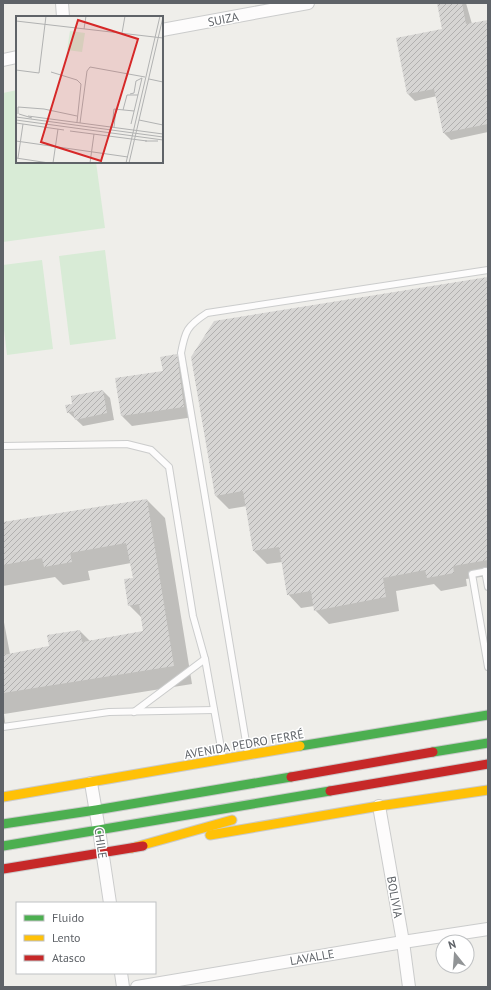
<svg xmlns="http://www.w3.org/2000/svg" width="491" height="990" font-family="'PT Sans',sans-serif">
<defs>
<pattern id="building-hatch" width="6" height="6" patternUnits="userSpaceOnUse"><rect width="6" height="6" fill="#d6d5d3"/><path d="M-1 1l2-2M0 6l6-6M5 7l2-2" fill="none" stroke="#b1b0af"/></pattern>
</defs>
<rect width="100%" height="100%" fill="#efeeea"/>
<g fill="#d8ebd6">
<polygon points="17,90 17,162 96,162 105,228 3,242 3,93"/>
<polygon points="105,250 116,339 70,345 59,256"/>
<polygon points="42,260 53,349 7,355 3,321 3,265"/>
</g>
<g fill="#0003">
<polygon points="438,3 466,3 472,24 488,21 488,132 451,140 444,133 437,96 415,101 408,94 443,30"/>
<polygon points="488,279 488,576 466,579 467,586 441,591 434,584 396,591 399,611 329,624 315,610 314,606 301,608 288,594 282,562 267,564 254,551 247,506 229,509 216,496"/>
<polygon points="176,355 187,366 194,417 132,426 122,416 116,379 164,372"/>
<polygon points="103,391 110,398 114,420 83,426 68,412"/>
<polygon points="147,500 165,518 192,684 4,714 6,729 3,729 3,617 10,654 50,647 80,631 90,641 145,632 142,618 129,605 134,578 131,563 88,571 90,580 63,585 55,577 3,586 3,523"/>
</g>
<g fill="url(#building-hatch)">
<polygon points="437,3 462,3 466,24 488,20 488,124 443,133 434,89 407,94 396,38 442,29"/>
<polygon points="488,277 488,560 453,566 454,573 427,578 425,570 383,578 386,597 314,611 311,591 287,595 279,547 253,551 243,491 215,496 191,357 214,321"/>
<polygon points="177,354 184,407 121,416 115,378 163,371 160,357"/>
<polygon points="103,390 107,413 75,420 73,411 67,413 65,405 72,404 71,396"/>
<polygon points="147,499 174,666 3,693 3,655 49,646 47,635 80,630 82,642 143,631 139,604 128,606 124,579 133,578 126,543 70,553 72,562 44,567 42,558 3,565 3,522"/>
</g>
<g fill="none" stroke-linecap="round" stroke-linejoin="round">
<defs>
<g id="lane">
<polyline points="3,446 127,444 151,450 169,467 193,616 205,659 223,759"/>
<polyline points="485,571 488,587"/>
<polyline points="488,571 472,574 488,667"/>
<polyline points="134,712 205,659"/>
<polyline points="3,727 109,712 214,710"/>
<path d="M248,754l-67,-401c4,-22 6,-27 26,-40l281,-43"/>
</g>
<g id="street">
<polyline points="62,3 63,17"/>
<polyline points="162,30 308,3"/>
<polyline points="3,60 17,57"/>
<polyline points="91,783 99,830 110,903"/>
<polyline points="379,806 403,942 409,987"/>
<polyline points="121,973 123,987"/>
<polyline points="137,987 403,942 488,929"/>
</g>
<g id="fast">
<polyline points="300,746 488,715"/>
<polyline points="433,752 488,743"/>
<polyline points="3,824 96,810 291,777"/>
<polyline points="3,846 330,791"/>
</g>
<g id="slow">
<polyline points="3,797 300,746"/>
<polyline points="210,835 379,806 488,790"/>
<polyline points="132,848 232,820"/>
</g>
<g id="jam">
<polyline points="291,777 433,752"/>
<polyline points="330,791 488,764"/>
<polyline points="3,869 143,846"/>
</g>
</defs>
<use href="#lane" stroke="#cbcccc" stroke-width="8"/>
<use href="#street" stroke="#cbcccc" stroke-width="14"/>
<use href="#fast" stroke="#cacacb" stroke-width="11"/>
<use href="#slow" stroke="#cacacb" stroke-width="11"/>
<use href="#jam" stroke="#cacacb" stroke-width="11"/>
<use href="#lane" stroke="#fdfcfc" stroke-width="6"/>
<use href="#street" stroke="#fdfcfc" stroke-width="12"/>
<use href="#fast" stroke="#4caf50" stroke-width="9"/>
<use href="#slow" stroke="#ffc107" stroke-width="9"/>
<use href="#jam" stroke="#c62828" stroke-width="9"/>
</g>
<g text-anchor="middle" dominant-baseline="central" stroke-width="3" stroke-linejoin="round" paint-order="stroke">
<g font-size="12" fill="#5f6368" stroke="#fff">
<text transform="translate(223 19) rotate(-11)">SUIZA</text>
<text transform="translate(244 744) rotate(-10)">AVENIDA PEDRO FERRÉ</text>
<text transform="translate(101 843) rotate(82)">CHILE</text>
<text transform="translate(395 897) rotate(80)">BOLIVIA</text>
<text transform="translate(312 957) rotate(-10)">LAVALLE</text>
</g>
</g>
<g transform="translate(16 16)">
<rect width="147" height="147" fill="#efeeea"/>
<path d="M54,15l15,2 -3,19 -15,-2z" fill="#d8ebd6"/>
<path fill="none" stroke="#b1b2b2" stroke-width="1" d="M0,5l147,17M68,13l2,-13M106,17l3,-17M0,54l23,3 7,-57M35,56l26,8 4,4 -4,38M133,63l14,3M114,78l4,-1 2,-12 6,-3M107,94l4,-15h11M2,98v-7l26,2 33,7M3,98l13,4M12,100l135,18M0,101l147,20M0,104l147,20M123,104l24,5M0,107l48,7M64,107l7,-52 3,-4 55,10M115,108l11,-46M96,111l2,-18 20,2M98,111l2,-18M54,115l77,10M0,125l112,16M129,125h13M0,142l33,5M2,142l5,-34M37,147l5,-34M74,147l4,-29M110,147l34,-147M113,147l34,-146"/>
<path fill="#d62828" fill-opacity="0.15" stroke="#d62828" stroke-width="2" d="M62,4l60,19 -37,122 -60,-19z"/>
<rect width="147" height="147" fill="none" stroke="#5f6368" stroke-width="2"/>
</g>
<rect width="491" height="990" fill="none" stroke="#5f6368" stroke-width="8"/>
<rect x="16" y="902" width="140" height="72" fill="#ffffff" stroke="#bfc1c3"/>
<rect x="24" y="915" width="20" height="6" fill="#4caf50" stroke="#bfc1c3"/>
<text x="52" y="922" font-size="12" fill="#5f6368">Fluido</text>
<rect x="24" y="935" width="20" height="6" fill="#ffc107" stroke="#bfc1c3"/>
<text x="52" y="942" font-size="12" fill="#5f6368">Lento</text>
<rect x="24" y="955" width="20" height="6" fill="#c62828" stroke="#bfc1c3"/>
<text x="52" y="962" font-size="12" fill="#5f6368">Atasco</text>
<g transform="translate(455 954) rotate(343)"><circle r="19" fill="#ffffff" stroke="#bfc1c3"/>
<path d="M0-3L7 15L0 10L-7 15Z" fill="#919496"/>
<text y="-6" font-size="11" font-weight="bold" text-anchor="middle" fill="#5f6368">N</text>
</g>
</svg>
